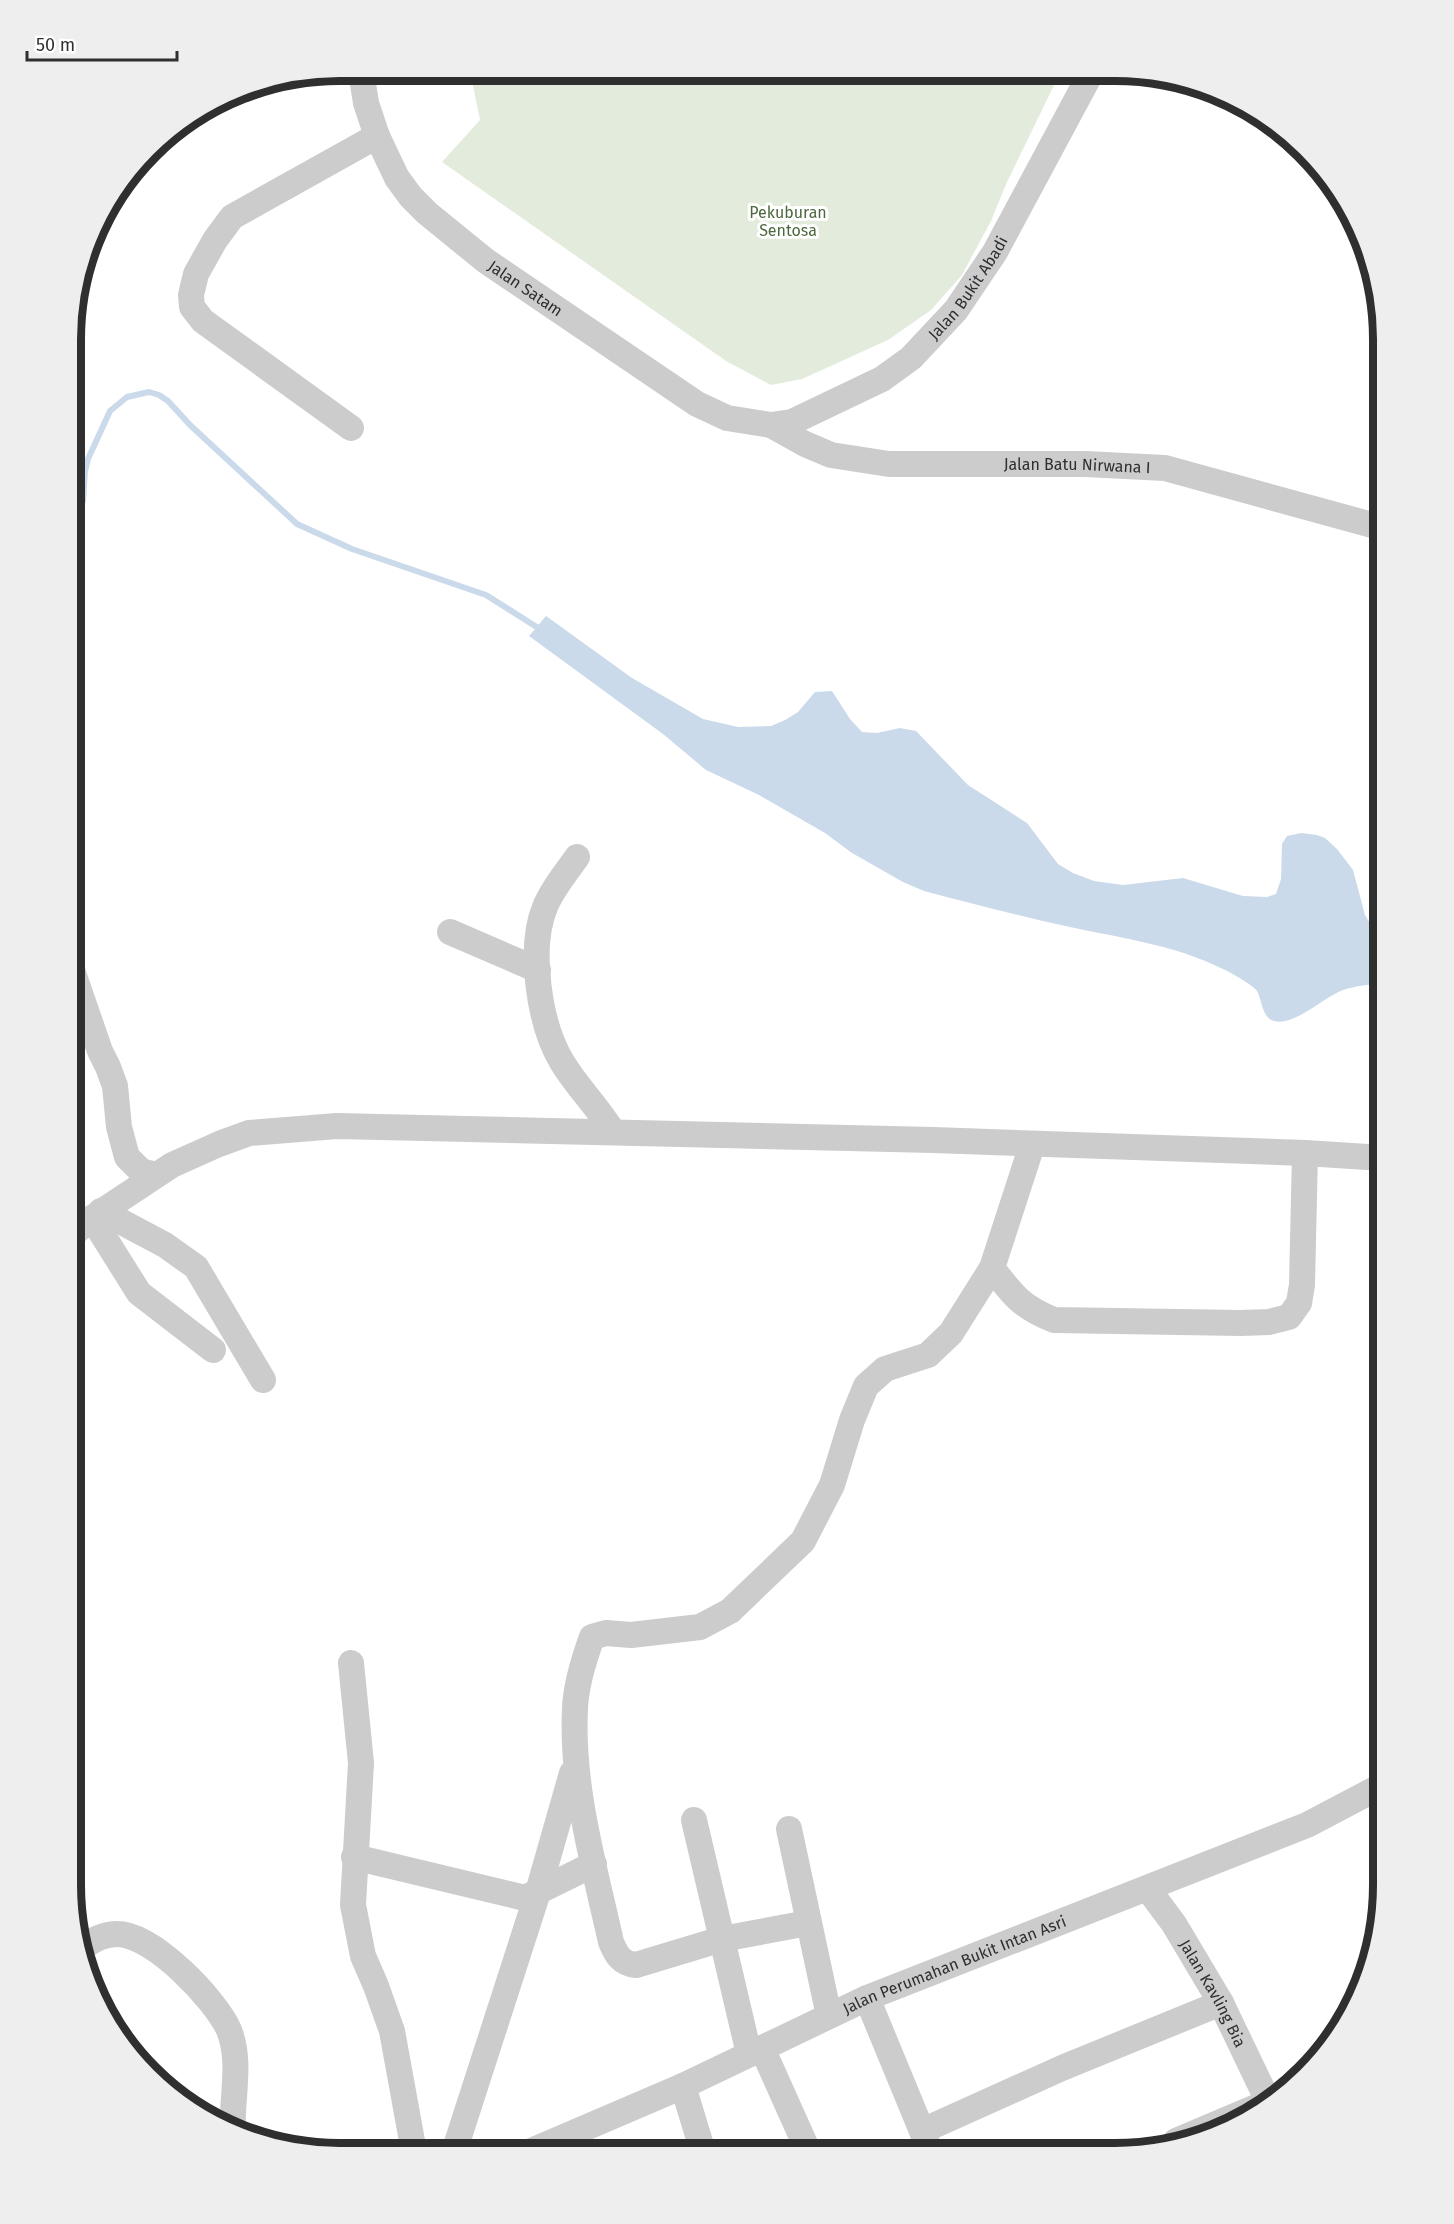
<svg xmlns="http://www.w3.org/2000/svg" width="1454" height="2224" font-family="'Fira Sans',sans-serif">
<rect width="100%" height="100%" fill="#fff"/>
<polygon fill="#e3ebdd" points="470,71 1060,73 1007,182 991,221 962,275 931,310 888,340 802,379 771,385 726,361 442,162 480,120"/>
<path fill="#cadaea" d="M546,616l86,62 71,41 35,8 33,-1 14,-6 13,-8 17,-20 17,-1 18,28 12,13 15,1 23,-5 16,3 52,54 59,38 31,41 15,9 21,8 29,4 60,-7 60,18 24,1 9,-3 5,-15 1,-35 5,-8 14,-3 16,2 8,3 12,11 16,21 12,45 18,30v39c-12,0 -28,2 -40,6 -19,7 -50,37 -69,31 -12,-3 -12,-21 -17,-30 -4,-6 -27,-19 -34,-22 -48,-24 -102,-31 -153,-42 -49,-11 -97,-23 -146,-36l-21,-9 -51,-29 -27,-20 -66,-38 -53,-25 -43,-36 -134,-98z"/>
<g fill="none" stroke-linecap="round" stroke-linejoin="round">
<polyline stroke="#cadaea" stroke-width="6" points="72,515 83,501 85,471 88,459 110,411 127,397 149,392 159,395 168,401 190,425 297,524 352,549 486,595 543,631"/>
<g stroke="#ccc" stroke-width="26">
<path id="s1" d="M361,71l5,32 11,33 20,42 14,19 16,16 59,48 211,143 30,14 44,7 21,-3 90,-43 29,-21 45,-48 39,-58 96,-179"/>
<path id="s2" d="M771,425l34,19 26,11 58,9h196l80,4 218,60"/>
<polyline points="351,428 203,321 192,307 191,295 196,274 215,240 232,217 377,136"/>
<path d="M577,857c-11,16 -25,32 -32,50 -17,41 -6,117 17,155 15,25 36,45 51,70"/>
<polyline points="450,932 538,970"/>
<polyline points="72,970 100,1051 108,1067 115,1086 119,1127 127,1157 141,1171 156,1175"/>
<polyline points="101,1211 165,1245 196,1267 263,1380"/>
<polyline points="92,1218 139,1293 213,1350"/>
<polyline points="71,1236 92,1218 172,1165 219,1144 249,1133 337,1126 933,1140 1305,1153 1383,1158"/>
<path d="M992,1268c21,27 29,39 62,52l187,3 28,-1 20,-5 10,-14 3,-18 3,-132"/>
<polyline points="351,1663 361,1763 353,1905 363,1956 376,1986 392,2031 414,2152"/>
<polyline points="694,1820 749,2054"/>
<polyline points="789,1829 829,2016"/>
<polyline points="354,1857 525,1898 594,1864"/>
<path id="s3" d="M1148,1889l26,35 47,79 48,100"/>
<path d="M808,1923l-86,16 -86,26c-15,-1 -20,-11 -25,-23 -17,-77 -40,-155 -36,-234 1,-24 9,-49 17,-71l14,-4 25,2 69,-8 30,-16 73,-70 29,-56 20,-65 14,-34 19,-17 43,-14 23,-22 41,-65 40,-123"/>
<path d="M83,1947c11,-7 20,-13 34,-13 36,0 98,65 112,96 13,33 2,68 4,101"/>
<polyline points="867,1998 931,2153"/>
<polyline points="762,2048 809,2153"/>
<polyline points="683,2086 703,2152"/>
<polyline points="922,2131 1062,2068 1221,2003"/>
<polyline points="1176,2141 1268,2102"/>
<polyline points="454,2152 538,1892 572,1773"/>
<path id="s4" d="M529,2152l154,-66 184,-88 440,-173 76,-40"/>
</g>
</g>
<g text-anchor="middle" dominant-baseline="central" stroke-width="6" stroke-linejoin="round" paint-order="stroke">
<g font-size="16" fill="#4d683e" stroke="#fff">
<text x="788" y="212">Pekuburan<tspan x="788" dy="18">Sentosa</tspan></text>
</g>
<g font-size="16" fill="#2f2f2f" stroke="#fff">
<text stroke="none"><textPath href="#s1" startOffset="816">Jalan Bukit Abadi</textPath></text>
<text stroke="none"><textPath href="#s1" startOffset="284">Jalan Satam</textPath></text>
<text stroke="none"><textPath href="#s2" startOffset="314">Jalan Batu Nirwana I</textPath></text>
<text stroke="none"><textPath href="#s4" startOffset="465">Jalan Perumahan Bukit Intan Asri</textPath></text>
<text stroke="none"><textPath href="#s3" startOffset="123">Jalan Kavling Bia</textPath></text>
</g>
</g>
<path d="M0 0H1454V2224H0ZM339 81H1115A258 258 0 0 1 1373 339V1885A258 258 0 0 1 1115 2143H339A258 258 0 0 1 81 1885V339A258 258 0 0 1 339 81Z" fill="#eee" fill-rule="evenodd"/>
<path fill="none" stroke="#2f2f2f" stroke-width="8" d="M339 81H1115A258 258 0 0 1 1373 339V1885A258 258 0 0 1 1115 2143H339A258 258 0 0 1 81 1885V339A258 258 0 0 1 339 81Z"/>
<path d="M27 51v9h150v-9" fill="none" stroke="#2f2f2f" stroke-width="3"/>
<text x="36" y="51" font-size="18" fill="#2f2f2f" stroke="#ffffff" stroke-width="4.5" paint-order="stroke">50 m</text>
</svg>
